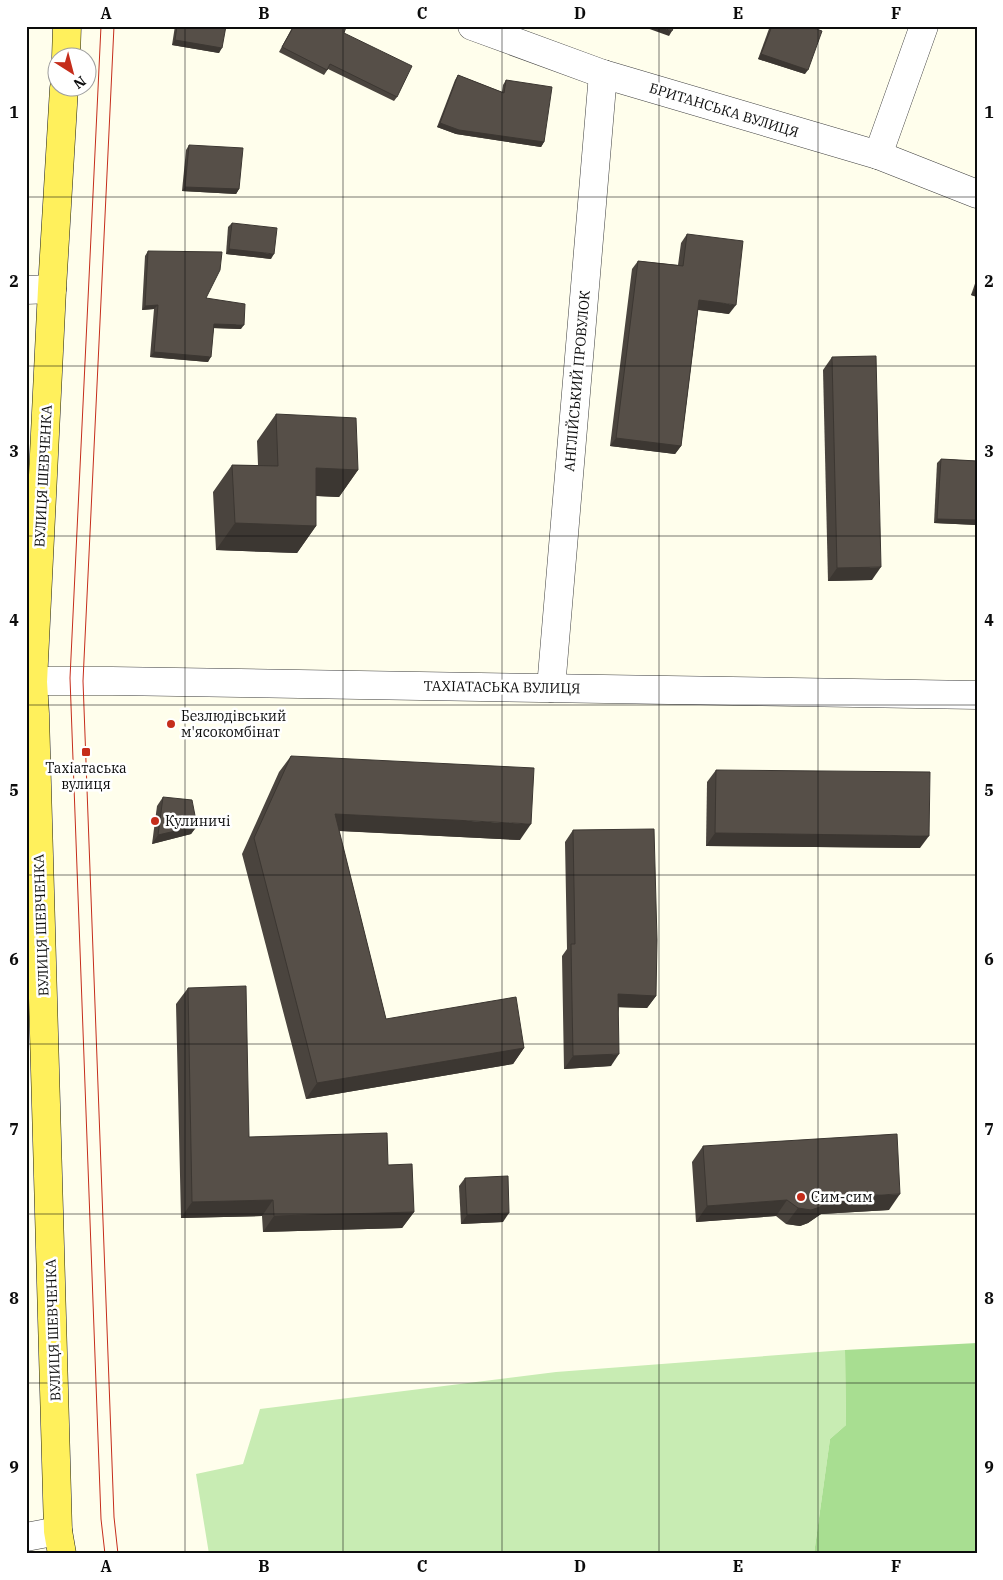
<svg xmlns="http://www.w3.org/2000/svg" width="1003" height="1580" font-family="'IBM Plex Serif',serif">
<rect width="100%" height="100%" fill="#fffeec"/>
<polygon fill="#c8ecb3" points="845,1350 846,1425 830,1439 814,1554 209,1554 196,1474 243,1464 260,1409 556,1372"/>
<polygon fill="#a8de91" points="977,1343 977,1554 814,1554 830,1439 846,1425 845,1350"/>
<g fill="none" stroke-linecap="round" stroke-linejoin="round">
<defs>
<g id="street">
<polyline points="472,26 603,74 878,155 977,194"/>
<polyline points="878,155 924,26"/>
<polyline points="26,290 52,289"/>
<polyline points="26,681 112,681 977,695"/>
<polyline points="551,688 603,74"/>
<polyline points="26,1537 58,1531"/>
</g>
<g id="primary">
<polyline points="66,58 67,26"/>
<polyline points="62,1554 58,1531 35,714 33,682 52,289 64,88"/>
</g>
</defs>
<use href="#street" stroke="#3f3f3f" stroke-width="29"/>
<use href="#primary" stroke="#1d1d1d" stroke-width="29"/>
<use href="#street" stroke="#fff" stroke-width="28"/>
<use href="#primary" stroke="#fff05c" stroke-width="28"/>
<g stroke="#c52d1b" stroke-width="1">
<polyline points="101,26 70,678 101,1519 105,1554"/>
<polyline points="114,26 83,681 114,1517 118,1554"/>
</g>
</g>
<g fill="#4a443e">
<polygon points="175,26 226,26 219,53 172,45"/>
<polygon points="293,26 345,26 344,33 397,97 394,101 328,69 324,75 279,52"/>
<polygon points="770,26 808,26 805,74 758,59"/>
<polygon points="458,75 502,92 503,85 506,80 544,142 541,147 456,134 437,127 455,80"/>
<polygon points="189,145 239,189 236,194 182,191 186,150"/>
<polygon points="232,223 271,259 226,254 228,227"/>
<polygon points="687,234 729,314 698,310 681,446 675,454 610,446 632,269 638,261 678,265 681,243"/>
<polygon points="148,251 206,298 241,329 214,328 208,362 150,357 154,309 142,310 145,256"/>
<polygon points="977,278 977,297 971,295"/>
<polygon points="832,357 872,580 828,581 823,370"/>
<polygon points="276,414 358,470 339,497 316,496 316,526 297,553 216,550 213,492 232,465 258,465 257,441"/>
<polygon points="941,459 977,461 977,525 934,523 937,463"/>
<polygon points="291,756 520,840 339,831 386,1019 524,1048 513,1064 306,1099 242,854 279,772"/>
<polygon points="716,770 920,848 706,846 707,782"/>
<polygon points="163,797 197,826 191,834 152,844 157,806"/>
<polygon points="573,830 656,996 647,1008 619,1007 611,1066 564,1069 562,956 567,949 565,842"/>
<polygon points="188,988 249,1137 388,1165 414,1212 402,1228 263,1232 262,1216 181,1218 176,1004"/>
<polygon points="703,1146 889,1210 821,1214 808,1223 800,1226 786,1224 776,1216 696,1222 692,1162"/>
<polygon points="465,1178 503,1222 461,1224 459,1186"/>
</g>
<g fill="#3c3732">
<polygon points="644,26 657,26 672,31 669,36 644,27"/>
<polygon points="868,26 877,26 875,29"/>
<polygon points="175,40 222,48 219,53 172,45"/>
<polygon points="761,54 808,70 805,74 758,59"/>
<polygon points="440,123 544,142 541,147 456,134 437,127"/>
<polygon points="185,187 239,189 236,194 182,191"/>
<polygon points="229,249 274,254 271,259 226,254"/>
<polygon points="977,286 977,297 971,295"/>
<polygon points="699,300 736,305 729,314 693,309"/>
<polygon points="158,305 154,309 142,310 145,306"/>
<polygon points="214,324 244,325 241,329 211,328"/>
<polygon points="154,352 211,357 208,362 150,357"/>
<polygon points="616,438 681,446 675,454 610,446"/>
<polygon points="316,468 358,470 339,497 297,495"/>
<polygon points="937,519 977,520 977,525 934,523"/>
<polygon points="235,523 316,526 297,553 216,550"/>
<polygon points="881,567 872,580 828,581 837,568"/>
<polygon points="335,814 531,824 520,840 323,830"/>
<polygon points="197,826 191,834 152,844 158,835"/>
<polygon points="715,833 929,836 920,848 706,846"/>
<polygon points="618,994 656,996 647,1008 610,1007"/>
<polygon points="524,1048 513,1064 306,1099 317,1083"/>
<polygon points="619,1054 611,1066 564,1069 573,1056"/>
<polygon points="900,1194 889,1210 821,1214 808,1223 800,1226 786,1224 798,1208 832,1197"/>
<polygon points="273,1200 262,1216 181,1218 192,1202"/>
<polygon points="787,1200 776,1216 696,1222 707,1206"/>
<polygon points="414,1212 402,1228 263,1232 274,1216"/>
<polygon points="509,1213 503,1222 461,1224 467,1215"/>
</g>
<g fill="#564f48" stroke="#3c3732">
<polygon points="177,26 226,26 222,48 175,40"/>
<polygon points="294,26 345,26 346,27 344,33 412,66 397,97 330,64 327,70 282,47"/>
<polygon points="657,26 674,26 672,31"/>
<polygon points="772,26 808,26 822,31 808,70 761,54"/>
<polygon points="458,75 504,93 506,80 552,87 544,142 459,130 440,123"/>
<polygon points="189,145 243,148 239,189 185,187"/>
<polygon points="232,223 277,228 274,254 229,249"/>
<polygon points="687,234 743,241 736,305 699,300 681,446 616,438 638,261 683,266"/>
<polygon points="148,251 222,252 220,270 206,298 245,304 244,325 214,324 211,357 154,352 158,305 145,306"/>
<polygon points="876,356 881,567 837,568 832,357"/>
<polygon points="276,414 356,418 358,470 316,468 316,526 235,523 232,465 278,466"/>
<polygon points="941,459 977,461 977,520 937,519"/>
<polygon points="291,756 534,768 531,824 335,814 386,1019 516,997 524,1048 317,1083 254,838"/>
<polygon points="716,770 930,772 929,836 715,833"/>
<polygon points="163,797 192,800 197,826 158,835"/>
<polygon points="654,829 657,940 656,996 618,994 619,1054 573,1056 571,944 575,944 573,830"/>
<polygon points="246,986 249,1137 387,1133 388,1165 412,1164 414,1212 274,1216 273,1200 192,1202 188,988"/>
<polygon points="897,1134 900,1194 832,1197 820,1207 811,1210 798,1208 787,1200 707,1206 703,1146"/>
<polygon points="508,1176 509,1213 467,1215 465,1178"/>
</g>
<path fill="none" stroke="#0c0c0c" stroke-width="1" stroke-opacity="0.55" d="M185,26v1528M343,26v1528M502,26v1528M659,26v1528M818,26v1528M26,197h951M26,366h951M26,536h951M26,705h951M26,875h951M26,1044h951M26,1214h951M26,1383h951"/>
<g fill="#c52d1b" stroke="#fff" stroke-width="2">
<circle cx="171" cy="724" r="5"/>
<rect x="81" y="747" width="10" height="10" rx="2.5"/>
<circle cx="155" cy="821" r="5"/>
<circle cx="801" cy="1197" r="5"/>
</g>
<g text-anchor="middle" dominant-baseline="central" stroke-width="5" stroke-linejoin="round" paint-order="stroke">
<g font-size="14" fill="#0c0c0c" stroke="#fff">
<text transform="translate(724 110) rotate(17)">БРИТАНСЬКА ВУЛИЦЯ</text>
<text transform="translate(577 381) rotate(-85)">АНГЛІЙСЬКИЙ ПРОВУЛОК</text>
<text transform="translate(43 476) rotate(-87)">ВУЛИЦЯ ШЕВЧЕНКА</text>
<text transform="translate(502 687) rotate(1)">ТАХІАТАСЬКА ВУЛИЦЯ</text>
<text transform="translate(41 925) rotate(-92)">ВУЛИЦЯ ШЕВЧЕНКА</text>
<text transform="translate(53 1330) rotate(-92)">ВУЛИЦЯ ШЕВЧЕНКА</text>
</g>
<g font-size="14" fill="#0c0c0c" stroke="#fff" text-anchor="start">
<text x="181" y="716">Безлюдівський<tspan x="181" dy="16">м'ясокомбінат</tspan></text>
<text x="86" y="768" text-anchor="middle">Тахіатаська<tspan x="86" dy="16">вулиця</tspan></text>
<text x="165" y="821">Кулиничі</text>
<text x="811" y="1197">Сим-сим</text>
</g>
</g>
<rect width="1003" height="1580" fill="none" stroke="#ffffff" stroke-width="55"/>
<g transform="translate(72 72) rotate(144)"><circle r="24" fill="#ffffff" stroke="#9e9e9e"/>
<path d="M0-4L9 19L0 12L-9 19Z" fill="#c52d1b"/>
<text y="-8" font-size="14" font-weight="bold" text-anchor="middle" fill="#0c0c0c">N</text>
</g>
<rect x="28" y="28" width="948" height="1524" fill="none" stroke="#0c0c0c" stroke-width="2"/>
<g font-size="16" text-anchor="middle" font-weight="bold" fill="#0c0c0c">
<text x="106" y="19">A</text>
<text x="264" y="19">B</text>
<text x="422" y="19">C</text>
<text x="580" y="19">D</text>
<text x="738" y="19">E</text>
<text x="896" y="19">F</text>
<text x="14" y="118">1</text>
<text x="989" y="118">1</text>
<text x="14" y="287">2</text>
<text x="989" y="287">2</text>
<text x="14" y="457">3</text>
<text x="989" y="457">3</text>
<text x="14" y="626">4</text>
<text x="989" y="626">4</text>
<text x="14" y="796">5</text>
<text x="989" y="796">5</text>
<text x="14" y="965">6</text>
<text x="989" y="965">6</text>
<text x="14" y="1135">7</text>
<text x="989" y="1135">7</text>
<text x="14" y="1304">8</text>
<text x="989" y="1304">8</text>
<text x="14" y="1473">9</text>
<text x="989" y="1473">9</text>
<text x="106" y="1572">A</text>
<text x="264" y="1572">B</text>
<text x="422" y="1572">C</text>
<text x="580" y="1572">D</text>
<text x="738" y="1572">E</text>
<text x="896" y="1572">F</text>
</g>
</svg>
